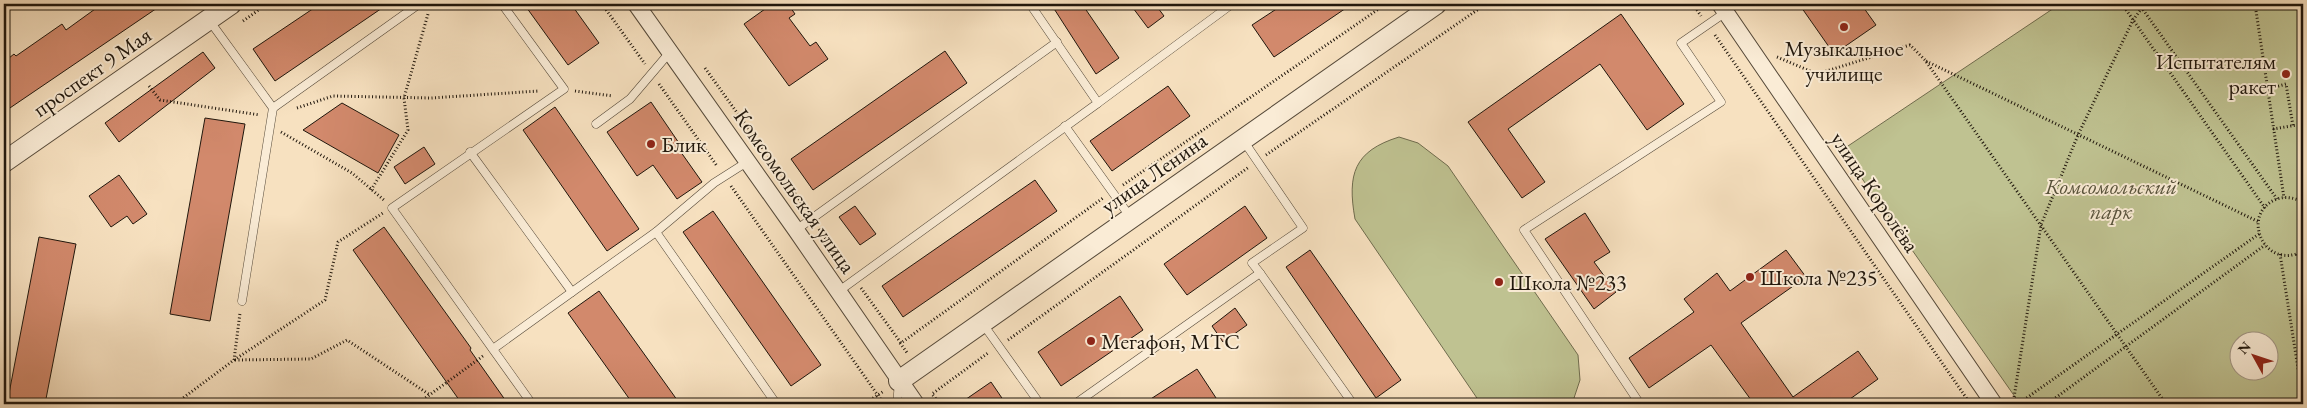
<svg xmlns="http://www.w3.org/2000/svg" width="2307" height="408" font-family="'EB Garamond',serif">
<rect width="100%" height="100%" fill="#f7e1c0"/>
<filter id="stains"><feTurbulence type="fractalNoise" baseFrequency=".004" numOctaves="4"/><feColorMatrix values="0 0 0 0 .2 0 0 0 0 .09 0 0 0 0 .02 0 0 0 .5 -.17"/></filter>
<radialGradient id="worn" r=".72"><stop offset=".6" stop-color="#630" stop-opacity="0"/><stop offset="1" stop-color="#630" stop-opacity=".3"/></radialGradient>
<g fill="#bfc291" stroke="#6f6c4e" fill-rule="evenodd">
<path d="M2060,4h243v400h-283l-178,-254zM2270,340v30h-30v-30z"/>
<path d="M1399,137l19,6 30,23 130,189 2,25 -8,24h-91l-126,-185c-8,-45 -1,-68 44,-82z"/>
</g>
<g fill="#d2896c" stroke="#1f160c">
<polygon points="102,4 163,4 4,112 4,62 14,54 16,56 62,24 66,30"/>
<polygon points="320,4 388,4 275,81 253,49"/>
<polygon points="524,4 571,4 599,43 568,65"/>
<polygon points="772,4 788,4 795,14 789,18 810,46 816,42 828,59 789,86 744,24"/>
<polygon points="1051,4 1082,4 1119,58 1096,74"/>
<polygon points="1130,4 1155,4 1164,16 1148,28"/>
<polygon points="1284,4 1352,4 1274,57 1252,25"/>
<polygon points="1799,4 1861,4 1876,25 1834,54"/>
<polygon points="1621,14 1684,104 1647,130 1600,64 1508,129 1545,182 1522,198 1468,122"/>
<polygon points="945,51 967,83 813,190 791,159"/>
<polygon points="203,52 215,68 119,142 105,123"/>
<polygon points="1168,86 1190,116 1112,171 1090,141"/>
<polygon points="651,102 681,146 678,148 702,182 677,199 653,165 637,176 607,132"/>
<polygon points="342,103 399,135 378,173 303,130"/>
<polygon points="555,107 639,229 607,251 523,130"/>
<polygon points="205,118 245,124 210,321 170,314"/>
<polygon points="424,147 435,164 405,184 394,167"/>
<polygon points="119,175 147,214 133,224 127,216 111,227 89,196"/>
<polygon points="1035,180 1057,211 903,317 882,286"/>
<polygon points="855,206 876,234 860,245 839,217"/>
<polygon points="1245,206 1267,238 1187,295 1164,264"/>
<polygon points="713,211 821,365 791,386 683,232"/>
<polygon points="1585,213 1610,252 1594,262 1616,292 1594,309 1545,239"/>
<polygon points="384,227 471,348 470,350 508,404 462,404 353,250"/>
<polygon points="39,237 76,244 45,404 7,404"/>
<polygon points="1310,250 1401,380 1376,398 1286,267"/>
<polygon points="1786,250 1806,277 1741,323 1793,397 1858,351 1878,379 1843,404 1754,404 1711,345 1649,388 1629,358 1694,312 1684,299 1717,273 1730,291"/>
<polygon points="599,291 680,404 633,404 568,313"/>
<polygon points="1120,296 1143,330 1061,386 1038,352"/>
<polygon points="1235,308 1247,325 1223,342 1212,326"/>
<polygon points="1197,369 1220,404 1143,404"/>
<polygon points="991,382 1006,404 959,404"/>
</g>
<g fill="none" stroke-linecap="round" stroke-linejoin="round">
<defs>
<g id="service">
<polyline points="502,4 564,89 392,208 532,404"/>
<polyline points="209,20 273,108 242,301"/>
<polyline points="1098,103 1232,4"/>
<polyline points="273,108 419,4"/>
<polyline points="596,124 630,99 670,52"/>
<polyline points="1065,126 1131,218"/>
<polyline points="1243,140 1303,228 1252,263 1260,273"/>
<polyline points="470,152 572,292 656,232 714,183 747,162"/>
<polyline points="796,230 1057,42"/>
<polyline points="656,232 775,402"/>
<polyline points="839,291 1098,103 1030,4"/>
<polyline points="983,324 1040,404"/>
<polyline points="493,349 572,292"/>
<polyline points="897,404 899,383"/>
<polyline points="1075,404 1260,273 1353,404"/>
<polyline points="1640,404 1524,230 1721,102 1681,43 1726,12"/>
</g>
<g id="minor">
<polyline points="636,4 796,230 916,404"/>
<polyline points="1720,4 1994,404"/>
</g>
<g id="tertiary">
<polyline points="4,162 231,4"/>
<polyline points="899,381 1436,4"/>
</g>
</defs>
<use href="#service" stroke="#554939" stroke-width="9"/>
<use href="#minor" stroke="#554939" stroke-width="18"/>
<use href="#tertiary" stroke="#554939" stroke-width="22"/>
<g stroke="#1f160c" stroke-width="3" stroke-dasharray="1 2.5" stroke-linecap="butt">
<polyline points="602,4 645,64"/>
<polyline points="1693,4 1701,16"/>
<polyline points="2122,4 2265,208"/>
<polyline points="2139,4 2277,199"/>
<polyline points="2255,4 2284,198"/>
<polyline points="243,21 267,4"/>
<polyline points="1715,35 1967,399 1960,404"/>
<polyline points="1777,57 1817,74 1910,45 1925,60 2166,404"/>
<polyline points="1926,61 2259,222"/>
<polyline points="705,68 806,209"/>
<polyline points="659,84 717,166"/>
<polyline points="149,86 160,100 260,115"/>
<polyline points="2268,89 2286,84 2293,126"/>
<polyline points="575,91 613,96"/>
<polyline points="297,108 333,96 431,98 539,91"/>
<polyline points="2273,129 2303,124"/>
<polyline points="281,132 352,173 384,200"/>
<polyline points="1266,155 1486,4"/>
<polyline points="4,185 9,181"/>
<polyline points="1123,185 1386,4"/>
<polyline points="731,186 884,404"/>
<polyline points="371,190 408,130 404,98 428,14"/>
<path d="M2303,202c-8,-4 -17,-6 -26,-3 -38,14 -13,73 26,52"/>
<polyline points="819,229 848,271"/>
<polyline points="2280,254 2303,400"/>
<polyline points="2297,254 2303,263"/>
<polyline points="861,288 901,343 1103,198"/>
<polyline points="1008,340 1249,167"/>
<polyline points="900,343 908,354"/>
<polyline points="234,360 325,300 338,242 383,213"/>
<polyline points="235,360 311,359 347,340 430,395"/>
<polyline points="175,404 234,360 240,313"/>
<polyline points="417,404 483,356"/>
<polyline points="864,404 884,391"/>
<polyline points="940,404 932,394 988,353"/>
<polyline points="2013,404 2041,225 2078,135 2133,20 2145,4"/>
<polyline points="2018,404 2259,234"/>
<polyline points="2047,404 2265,245"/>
</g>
<use href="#service" stroke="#faecd6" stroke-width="8"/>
<use href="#minor" stroke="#faecd6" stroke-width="16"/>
<use href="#tertiary" stroke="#faecd6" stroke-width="20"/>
</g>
<g fill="#8f2418" stroke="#faecd6" stroke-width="2">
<circle cx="1844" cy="27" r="5"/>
<circle cx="2286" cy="74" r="5"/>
<circle cx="651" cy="144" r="5"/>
<circle cx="1750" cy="277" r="5"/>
<circle cx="1499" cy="282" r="5"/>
<circle cx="1091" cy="341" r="5"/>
</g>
<g text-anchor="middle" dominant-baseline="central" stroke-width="4" stroke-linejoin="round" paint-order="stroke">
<g font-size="22" fill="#1f160c" stroke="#faecd6" text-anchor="start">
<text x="1844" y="48" text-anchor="middle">Музыкальное<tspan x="1844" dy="25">училище</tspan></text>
<text x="2276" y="61" text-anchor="end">Испытателям<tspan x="2276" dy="25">ракет</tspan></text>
<text x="661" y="144">Блик</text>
<text x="1760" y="277">Школа №235</text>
<text x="1509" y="282">Школа №233</text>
<text x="1101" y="341">Мегафон, МТС</text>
</g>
<g font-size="22" fill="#1f160c" stroke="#faecd6">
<text transform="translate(92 72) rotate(-35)">проспект 9 Мая</text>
<text transform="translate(1154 173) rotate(-35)">улица Ленина</text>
<text transform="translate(795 191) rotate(55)">Комсомольская улица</text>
<text transform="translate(1875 192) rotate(56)">улица Королёва</text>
</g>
<g font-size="22" font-style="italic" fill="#57523b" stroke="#faecd6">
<text x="2111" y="186">Комсомольский<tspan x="2111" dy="25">парк</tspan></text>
</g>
</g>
<rect width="2307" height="408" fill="none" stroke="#f7e1c0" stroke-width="20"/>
<rect x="5" y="5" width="2297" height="398" fill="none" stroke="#1f160c" stroke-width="2.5"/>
<rect x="10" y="10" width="2287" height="388" fill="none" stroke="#1f160c"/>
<g transform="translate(2254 356) rotate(310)"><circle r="24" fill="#faecd6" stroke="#a29685"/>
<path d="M0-4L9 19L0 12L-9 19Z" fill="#8f2418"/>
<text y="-8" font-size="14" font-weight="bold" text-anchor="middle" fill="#1f160c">N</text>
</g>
<rect width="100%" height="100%" filter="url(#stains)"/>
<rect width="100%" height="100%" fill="url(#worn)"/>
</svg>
